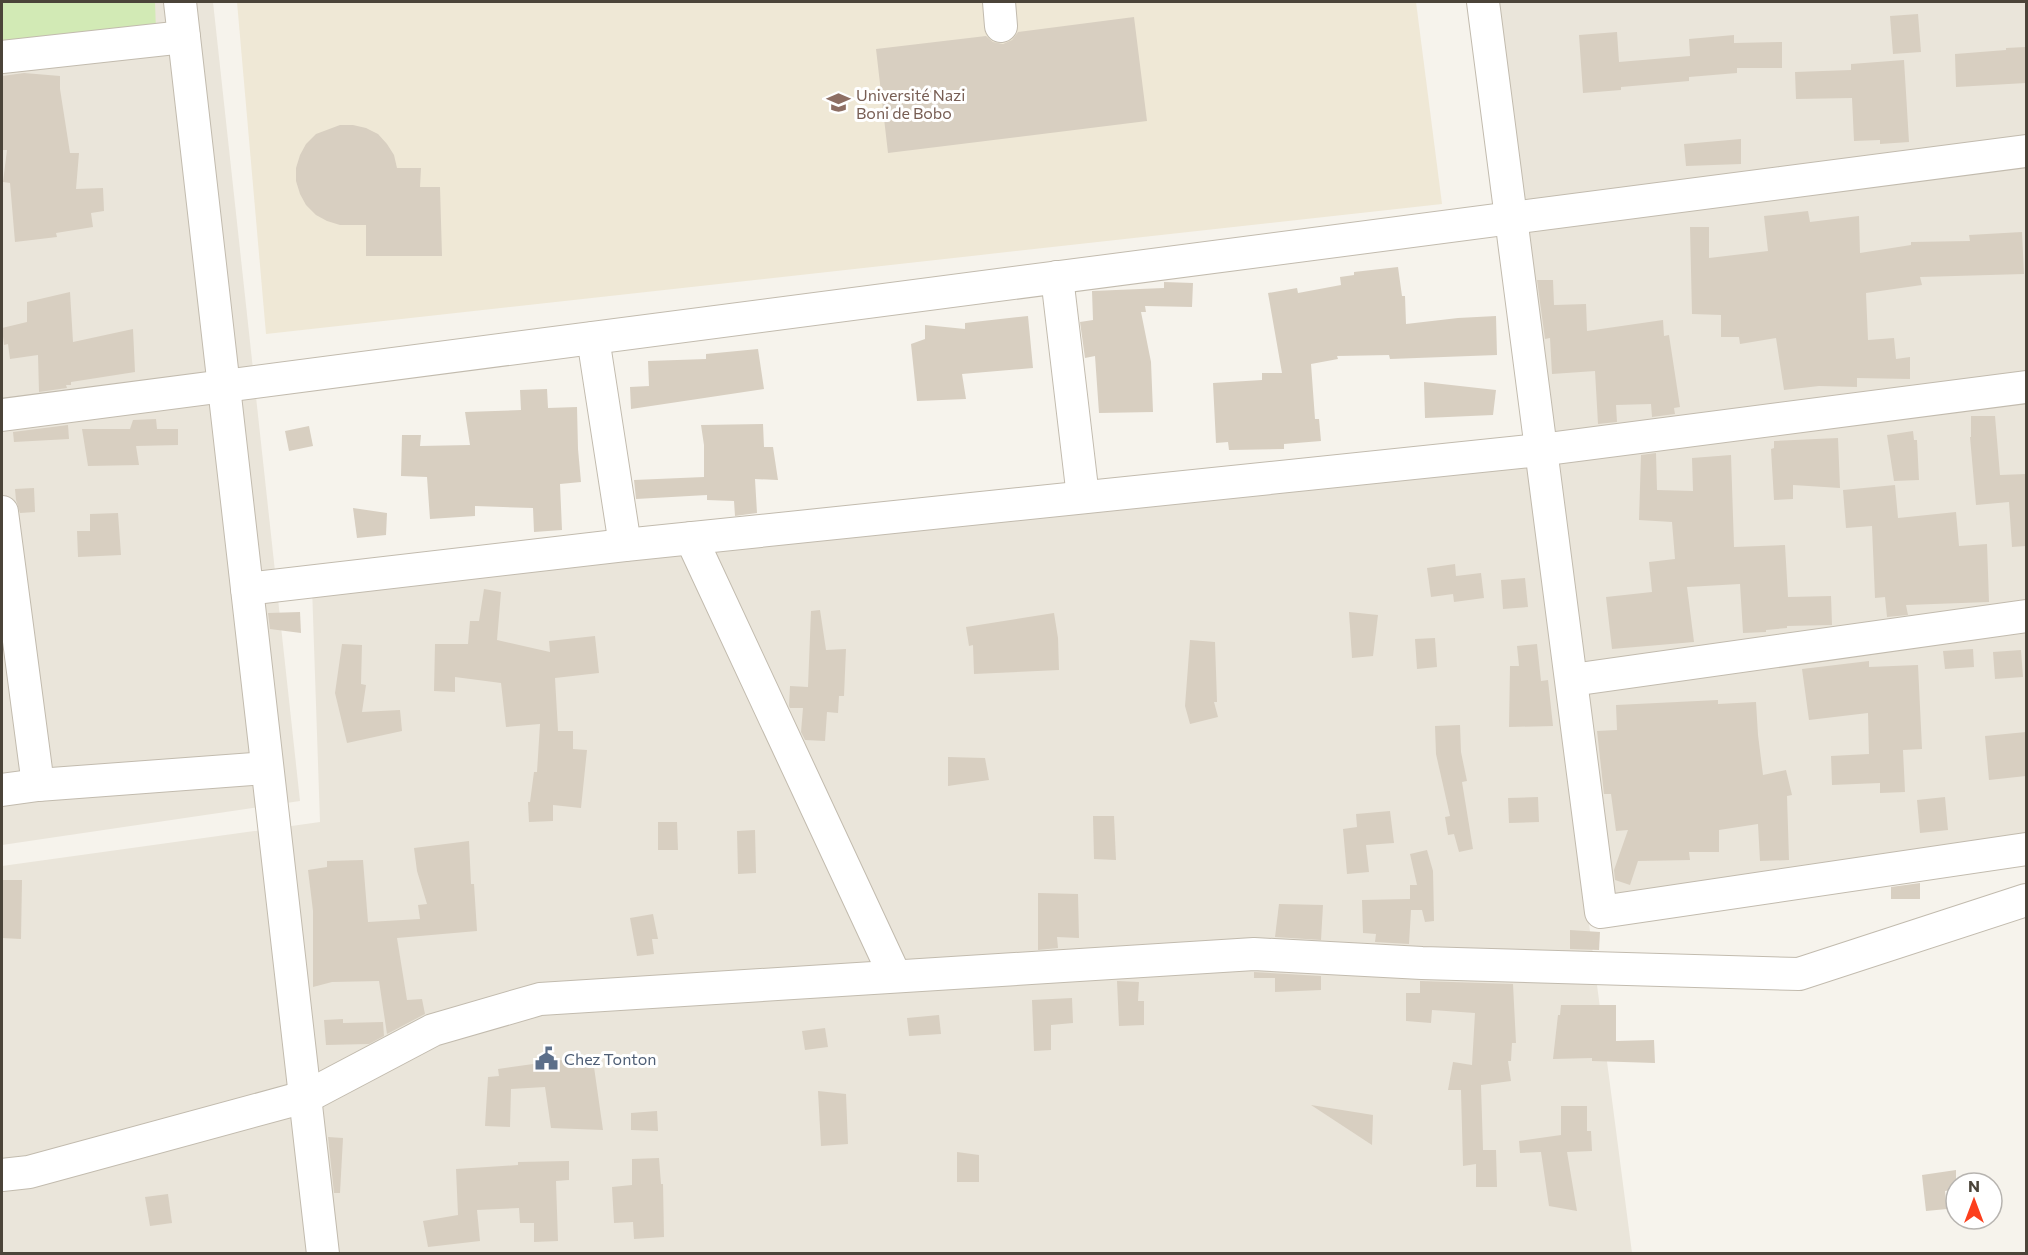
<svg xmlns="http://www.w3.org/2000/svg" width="2028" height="1255" font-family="Commissioner,sans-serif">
<rect width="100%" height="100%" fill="#f6f3ec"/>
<g fill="#eae5da">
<polygon points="2,2 213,2 300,801 2,845"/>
<polygon points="1493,2 2026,2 2026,849 1608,903"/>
<polygon points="1529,464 1632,1253 2,1253 2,866 320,822 312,587"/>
</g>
<polygon fill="#efe8d6" points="237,2 1416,2 1442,204 266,334"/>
<polygon fill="#d2eab5" points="2,2 155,2 156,31 2,41"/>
<g fill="#d8cfc1">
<polygon points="1918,14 1921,52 1893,54 1890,16"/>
<polygon points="1134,17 1147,121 888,153 876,49 986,36 993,42 1003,44 1012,40 1018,32"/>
<polygon points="1617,32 1619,62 1690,56 1689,39 1734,35 1734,43 1782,42 1782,68 1737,68 1737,73 1689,77 1689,81 1621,87 1621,90 1583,93 1579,35"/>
<polygon points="2026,47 2026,83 1956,87 1955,54 2006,50 2006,48"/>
<polygon points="1904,60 1909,142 1880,144 1880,140 1854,141 1852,98 1796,99 1795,72 1851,70 1851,64"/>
<polygon points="24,73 60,76 60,89 70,153 79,153 76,189 103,188 104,211 91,213 93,227 56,233 57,237 15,242 10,183 3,182 7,150 2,150 2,76"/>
<polygon points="340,125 353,125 366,128 378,134 387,144 394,155 397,168 421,168 420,187 440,187 442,256 366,256 366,225 340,225 327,221 316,215 306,205 300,194 296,181 296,168 300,155 306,144 316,134"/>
<polygon points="1741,139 1741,164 1686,166 1684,144"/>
<polygon points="1808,211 1810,222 1859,216 1860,253 1911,245 1911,242 1970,241 1969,235 2022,232 2024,274 1920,277 1922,285 1866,293 1868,340 1894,338 1896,359 1910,357 1910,379 1857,378 1857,387 1819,386 1784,390 1776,338 1740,344 1739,337 1721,337 1721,315 1692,314 1690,227 1709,227 1709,258 1768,251 1764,216"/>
<polygon points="1398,267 1402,296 1405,296 1406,324 1458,318 1496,316 1497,355 1390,359 1389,355 1337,356 1338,359 1311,364 1315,419 1319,419 1321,441 1284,444 1284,449 1229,450 1228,442 1216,443 1213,383 1262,380 1262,373 1282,373 1268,293 1297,288 1298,293 1341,285 1340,277 1354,275 1354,272"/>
<polygon points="1537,280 1553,280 1554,305 1586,304 1587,331 1663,320 1664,336 1669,335 1680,407 1674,408 1675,414 1652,417 1651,404 1616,405 1617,422 1598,424 1595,371 1552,374 1550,338 1545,339"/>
<polygon points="1164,282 1193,283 1192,307 1145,306 1146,312 1141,312 1151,362 1153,412 1099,413 1095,356 1085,358 1080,322 1093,320 1092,291 1164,288"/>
<polygon points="70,292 73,342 133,329 135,372 71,382 71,385 66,385 67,388 39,392 38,355 10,359 8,344 4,345 2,328 27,322 27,302"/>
<polygon points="1028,316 1033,368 962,374 966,399 917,401 911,344 925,339 925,325 965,329 965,323"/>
<polygon points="758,349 764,389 631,409 630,387 649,386 648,361 706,359 706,354"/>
<polygon points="1424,382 1496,390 1493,415 1425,418"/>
<polygon points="547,389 548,408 577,407 578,449 581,482 560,484 562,530 534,532 533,508 475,506 475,516 430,519 427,477 401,476 402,435 421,435 420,446 470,445 465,412 521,410 520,390"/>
<polygon points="1971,416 1995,416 2000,475 2026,474 2026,546 2012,547 2009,502 1976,505 1970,437 1971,437"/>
<polygon points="156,419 157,429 178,429 178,445 136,446 139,465 88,466 82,429 130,429 133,420"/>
<polygon points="763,424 764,447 773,447 778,480 755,479 757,513 735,516 734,501 707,500 707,495 636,499 634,480 704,477 704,445 701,425"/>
<polygon points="68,425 69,439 14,442 13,432"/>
<polygon points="309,426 313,446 289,451 285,431"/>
<polygon points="1913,431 1914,440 1917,440 1919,480 1894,481 1887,435"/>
<polygon points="1838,438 1840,488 1793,485 1793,499 1774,500 1771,449 1774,448 1774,441"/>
<polygon points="1656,453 1657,490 1693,491 1692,458 1731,455 1734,547 1785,545 1788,597 1831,596 1832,625 1787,626 1787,628 1766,630 1766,632 1743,633 1740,584 1687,587 1694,642 1612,649 1606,597 1652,592 1649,562 1675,559 1672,522 1639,520 1641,455"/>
<polygon points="1895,485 1898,518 1956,512 1959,546 1987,544 1989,602 1906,605 1908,615 1887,617 1885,597 1875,598 1872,526 1846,528 1843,490"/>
<polygon points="34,488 35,512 20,513 16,500 15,489"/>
<polygon points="353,508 387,513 386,535 357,538"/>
<polygon points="118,513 121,555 78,557 77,531 90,531 90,514"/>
<polygon points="1455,564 1456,576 1481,573 1484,598 1454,602 1453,594 1431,597 1427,568"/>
<polygon points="1525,578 1528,607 1503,609 1501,580"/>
<polygon points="484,589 501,592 497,640 550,652 549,641 595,636 599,673 555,678 558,731 573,731 573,749 587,750 581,808 553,805 553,821 529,822 528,802 530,802 534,772 537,772 540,724 506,727 501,683 455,677 455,692 434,691 435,644 468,644 470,621 479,621"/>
<polygon points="820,610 826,650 846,649 844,696 839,696 838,713 827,712 825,741 805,740 801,732 803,708 790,708 789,706 790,686 808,687 811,611"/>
<polygon points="300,612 301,633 270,629 268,613"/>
<polygon points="1349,612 1378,615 1373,656 1352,658"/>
<polygon points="1054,613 1058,638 1059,670 974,674 973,645 969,646 966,627"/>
<polygon points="1435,638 1437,667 1417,669 1415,639"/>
<polygon points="1190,640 1215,642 1217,702 1214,702 1218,717 1190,724 1185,706"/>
<polygon points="342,644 362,645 361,684 366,685 362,712 400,710 402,731 347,743 335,693"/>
<polygon points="1537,644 1541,681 1548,680 1553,726 1509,727 1510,666 1519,666 1517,646"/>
<polygon points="1973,649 1974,667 1945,669 1943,651"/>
<polygon points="2021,650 2023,677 1995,679 1993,652"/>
<polygon points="1869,661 1869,667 1918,665 1922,749 1903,750 1905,792 1880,793 1880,783 1832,785 1831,756 1869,754 1868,713 1809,720 1802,669"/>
<polygon points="1718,700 1718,704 1756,702 1758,735 1763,775 1786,770 1792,795 1787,796 1789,860 1760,861 1758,824 1719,830 1719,852 1689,852 1690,860 1638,861 1630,885 1615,880 1614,870 1628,830 1616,831 1611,794 1604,794 1597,731 1617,730 1616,705"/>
<polygon points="1460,725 1461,752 1467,781 1462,782 1473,849 1459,852 1454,834 1448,835 1445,817 1450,816 1436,754 1435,726"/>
<polygon points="2026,732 2026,776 1989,780 1985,736"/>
<polygon points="948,757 985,758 989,780 948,786"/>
<polygon points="1538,797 1539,822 1509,823 1508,798"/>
<polygon points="1945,797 1948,830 1920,833 1917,800"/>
<polygon points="1390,811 1394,843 1366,845 1369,872 1347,874 1343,829 1357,827 1356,814"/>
<polygon points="1093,816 1114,816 1116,860 1094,859"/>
<polygon points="658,822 677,822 678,850 658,850"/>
<polygon points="755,830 756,873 738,874 737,831"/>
<polygon points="469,841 471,884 474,884 477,931 397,938 407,1000 422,999 425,1014 387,1034 379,981 332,982 313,987 313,911 308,870 327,867 327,861 363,860 368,922 420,919 418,905 427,904 417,871 414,848"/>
<polygon points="1427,850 1433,871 1434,921 1425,922 1422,910 1411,910 1409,944 1375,942 1376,934 1363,933 1362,900 1410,899 1410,885 1417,885 1410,854"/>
<polygon points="2,880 22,880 21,939 2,938"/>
<polygon points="1920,883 1920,899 1891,899 1891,887"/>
<polygon points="1038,893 1078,894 1079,938 1057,937 1058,948 1038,950"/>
<polygon points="1279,904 1323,905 1321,940 1275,937"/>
<polygon points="653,914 658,939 652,939 654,954 637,956 630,918"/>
<polygon points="1570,930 1600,932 1599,950 1570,949"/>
<polygon points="1254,972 1321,976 1321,990 1275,992 1275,978 1254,978"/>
<polygon points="1117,981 1139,982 1138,1001 1144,1001 1144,1025 1119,1026"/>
<polygon points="1420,981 1513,984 1516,1043 1512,1043 1511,1061 1508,1061 1511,1081 1481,1085 1483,1150 1496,1150 1497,1187 1476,1187 1476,1164 1463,1166 1461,1090 1448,1090 1453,1062 1472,1065 1475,1013 1432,1010 1431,1023 1406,1021 1406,993 1420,993"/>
<polygon points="1072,998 1073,1023 1051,1025 1051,1050 1034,1051 1032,1000"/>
<polygon points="1561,1005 1616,1005 1616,1041 1654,1040 1655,1063 1592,1061 1592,1058 1553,1059 1558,1015 1560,1015"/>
<polygon points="939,1015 941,1034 909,1036 907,1018"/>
<polygon points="343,1019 343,1023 383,1022 384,1036 369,1044 326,1045 324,1020"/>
<polygon points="825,1028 828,1047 805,1050 802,1031"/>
<polygon points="569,1059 570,1063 593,1060 603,1130 551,1128 545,1087 511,1089 510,1127 485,1126 488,1077 499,1076 498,1069"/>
<polygon points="818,1091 846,1094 848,1144 821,1146"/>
<polygon points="1311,1105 1373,1115 1372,1145"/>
<polygon points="1561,1106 1587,1106 1587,1131 1591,1131 1592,1151 1567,1152 1577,1211 1549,1206 1541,1152 1520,1153 1519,1141 1561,1135"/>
<polygon points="657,1111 658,1131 631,1130 631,1113"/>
<polygon points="328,1137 343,1138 340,1193 334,1193"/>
<polygon points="957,1152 979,1155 979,1182 957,1182"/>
<polygon points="659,1158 661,1184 663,1184 664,1237 634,1239 633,1222 614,1223 612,1187 632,1185 632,1159"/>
<polygon points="569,1161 569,1180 556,1181 558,1241 534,1242 534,1223 520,1223 519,1208 477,1210 480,1241 428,1247 423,1221 458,1215 456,1169 518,1165 518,1162"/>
<polygon points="1956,1170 1956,1189 1945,1191 1947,1209 1926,1211 1922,1175"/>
<polygon points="168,1194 172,1223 150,1226 145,1197"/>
</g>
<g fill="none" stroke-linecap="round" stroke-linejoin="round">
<defs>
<g id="minor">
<polyline points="180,2 323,1254"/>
<polyline points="999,2 1001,26"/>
<polyline points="1483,2 1601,912 2026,849"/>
<polyline points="2,57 184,37"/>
<polyline points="1057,277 1083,497"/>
<polyline points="593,338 625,545"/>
<polyline points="2,415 2026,151"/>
<polyline points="2,512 38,785"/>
<polyline points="691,538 895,976"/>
<polyline points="247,589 625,545 1540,450 2026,387"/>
<polyline points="1572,680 2026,616"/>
<polyline points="2,790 38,785 267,768"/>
<polyline points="2,1175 29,1172 308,1096 433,1030 540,999 1254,954 1422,963 1799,974 2026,900"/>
</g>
</defs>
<use href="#minor" stroke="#c2bbae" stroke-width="34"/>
<use href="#minor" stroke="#fff" stroke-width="32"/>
</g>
<defs>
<symbol id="university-bare" viewBox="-9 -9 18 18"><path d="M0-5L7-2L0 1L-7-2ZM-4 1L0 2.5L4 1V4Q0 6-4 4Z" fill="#8d6e63" stroke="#fff" stroke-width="2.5" paint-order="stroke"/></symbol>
<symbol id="civic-bare" viewBox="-9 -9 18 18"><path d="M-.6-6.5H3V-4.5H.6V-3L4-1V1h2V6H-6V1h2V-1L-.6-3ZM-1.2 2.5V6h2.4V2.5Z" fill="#5c6f8a" stroke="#fff" stroke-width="2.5" paint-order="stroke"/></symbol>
</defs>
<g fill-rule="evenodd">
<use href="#university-bare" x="822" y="86" width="33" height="33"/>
<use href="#civic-bare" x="530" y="1042" width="33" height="33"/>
</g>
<g text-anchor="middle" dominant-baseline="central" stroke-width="6" stroke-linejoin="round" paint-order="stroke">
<g font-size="16" fill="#785e54" stroke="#fff" text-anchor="start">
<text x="856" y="94">Université Nazi<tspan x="856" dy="18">Boni de Bobo</tspan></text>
</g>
<g font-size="16" fill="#4e5e75" stroke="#fff" text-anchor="start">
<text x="564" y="1058">Chez Tonton</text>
</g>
</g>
<rect width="2028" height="1255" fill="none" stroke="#4b4439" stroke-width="6"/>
<g transform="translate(1974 1201)"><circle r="28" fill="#ffffff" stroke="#b7b4b0" stroke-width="1.5"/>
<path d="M0-4.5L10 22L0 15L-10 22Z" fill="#fc3f1d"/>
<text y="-9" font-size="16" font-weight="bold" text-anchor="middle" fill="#4b4439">N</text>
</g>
</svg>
